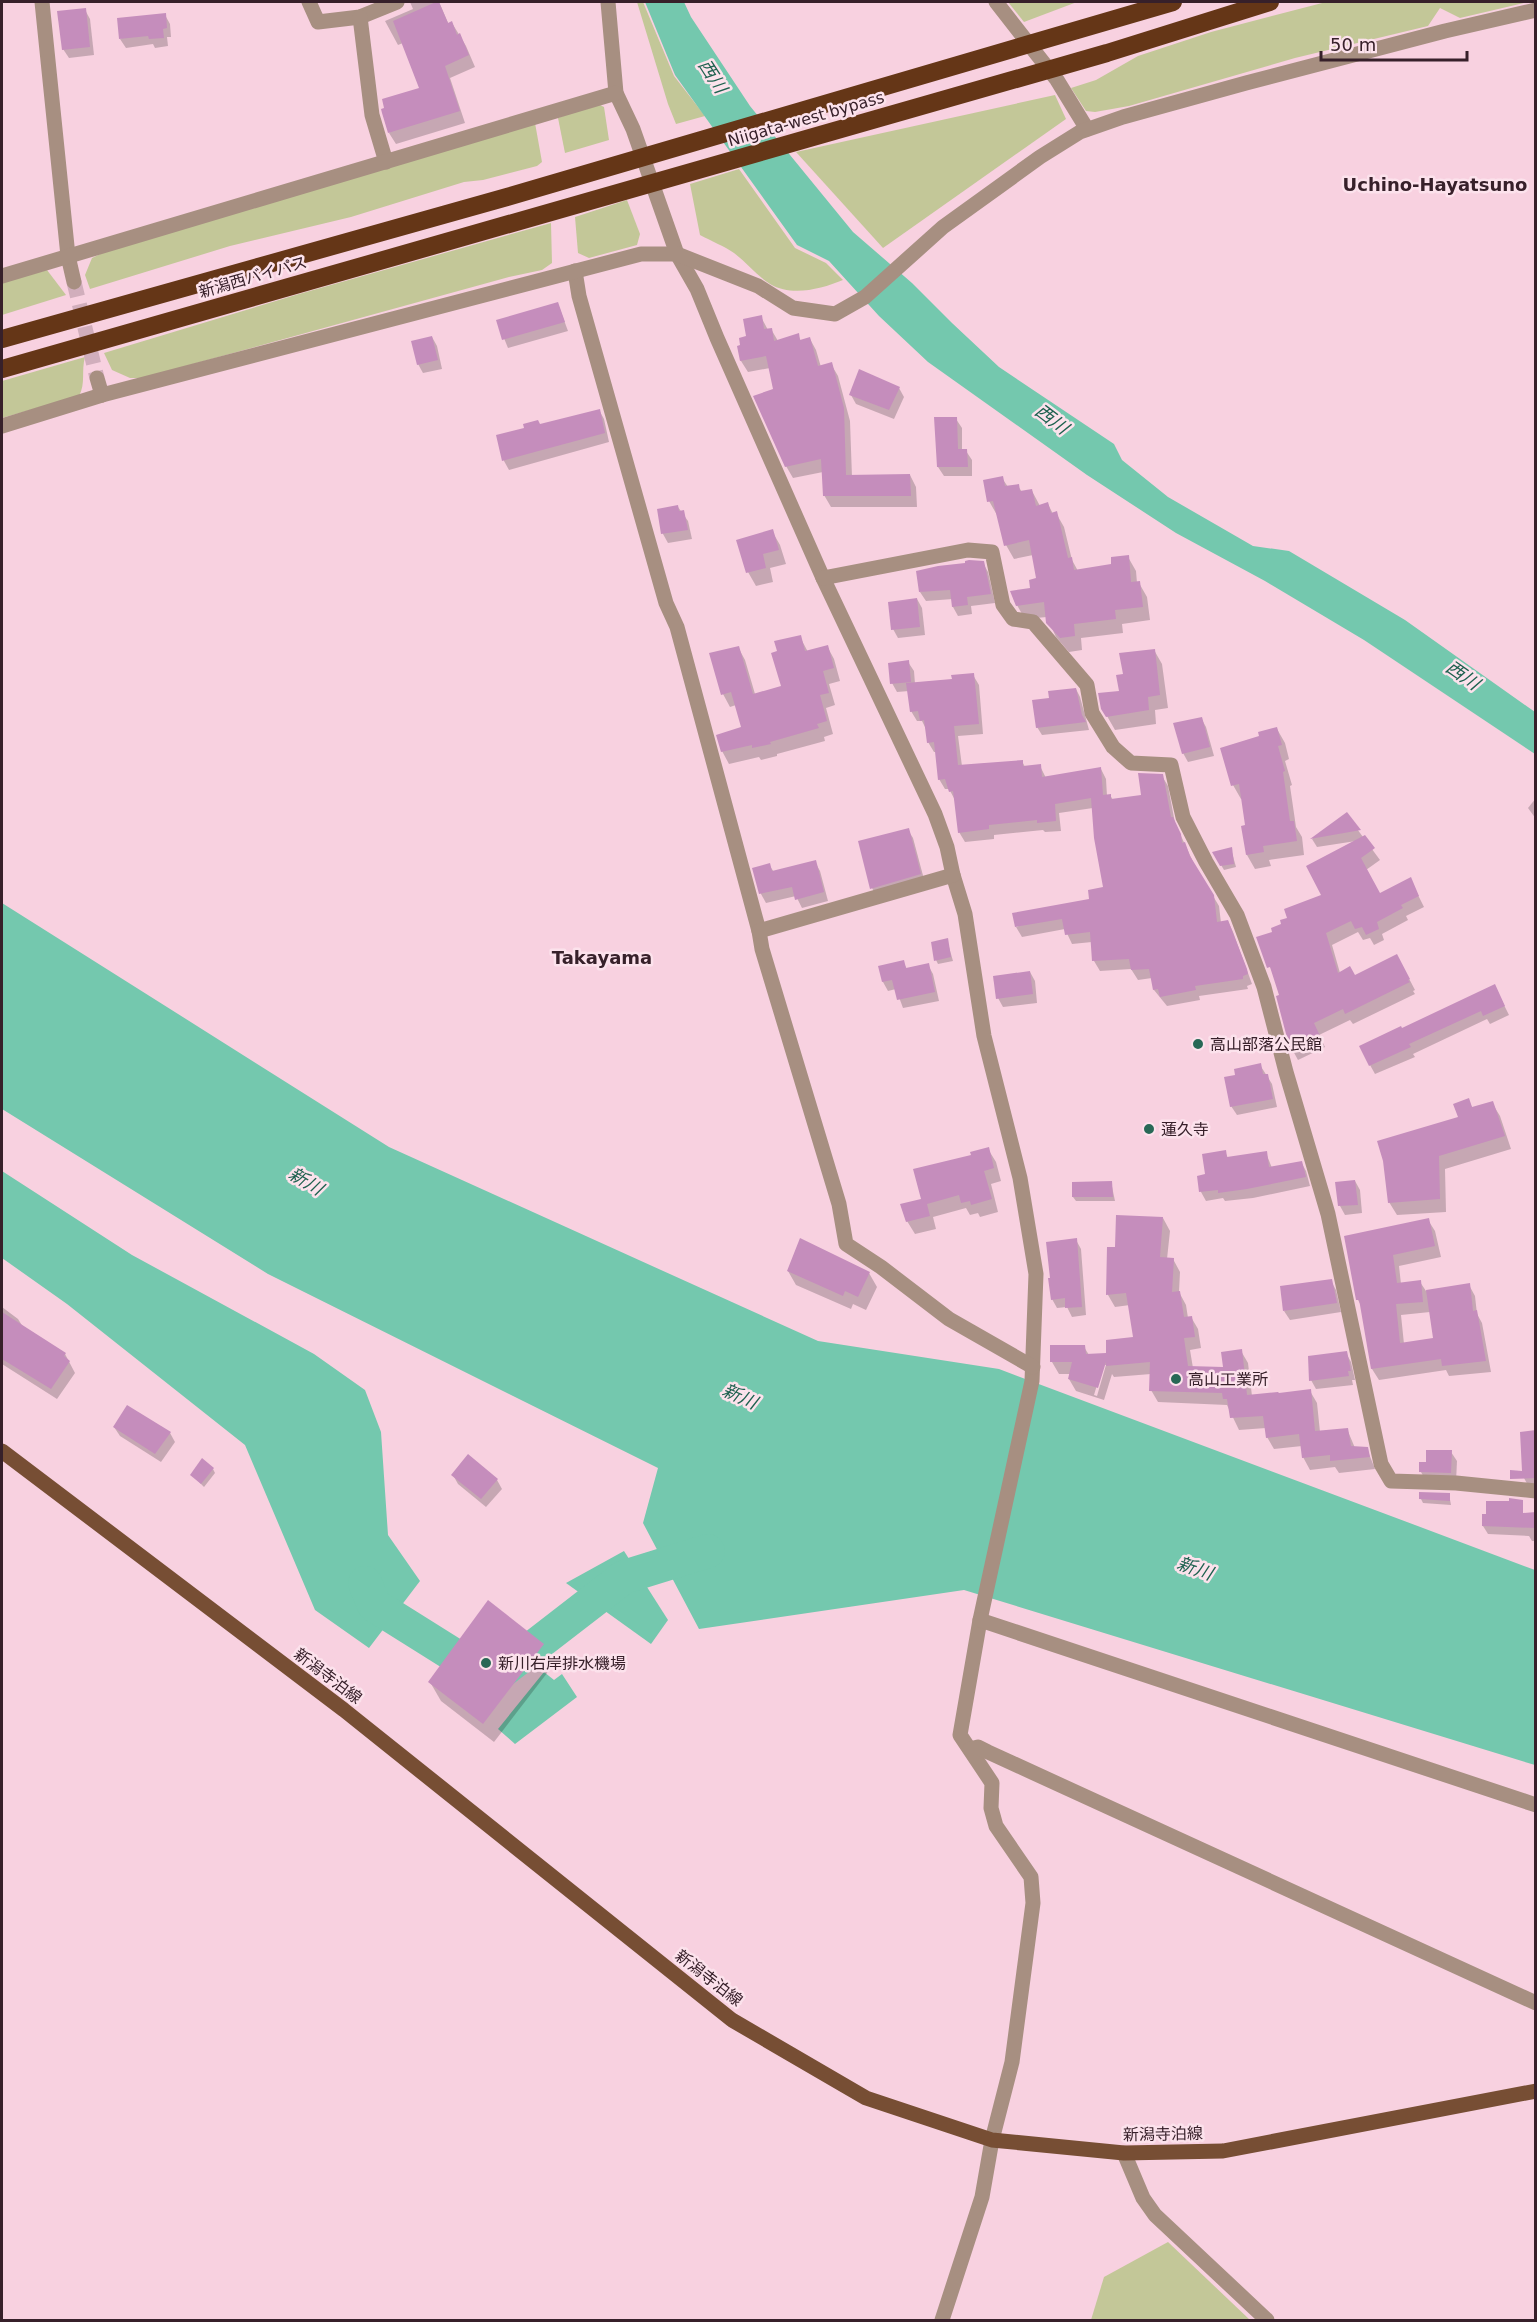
<svg xmlns="http://www.w3.org/2000/svg" width="1537" height="2322" font-family="'DejaVu Sans','Noto Sans JP',sans-serif">
<rect width="100%" height="100%" fill="#f8d1e0"/>
<g fill="#c3c798">
<polygon points="637,2 643,2 674,76 705,116 676,124 668,104"/>
<polygon points="1008,2 1077,2 1024,22"/>
<polygon points="1326,2 1528,2 1460,18 1440,8 1428,26 1295,58 1129,106 1095,112 1086,111 1071,88 1096,80 1138,56 1211,32"/>
<polygon points="1055,95 1066,119 883,248 796,152"/>
<polygon points="596,103 604,107 609,140 565,153 558,118"/>
<polygon points="535,123 542,162 537,166 483,180 464,182 351,217 230,246 90,289 85,275 92,258 119,245"/>
<path d="M739,169l56,79 31,15 17,17c-22,9 -51,17 -73,4 -13,-8 -24,-22 -36,-31 -10,-7 -23,-12 -34,-18l-10,-51z"/>
<polygon points="627,200 640,234 637,245 589,258 578,253 575,217"/>
<polygon points="551,223 552,263 542,270 509,277 142,378 130,378 112,370 104,353 299,294"/>
<polygon points="47,270 66,295 2,315 2,282"/>
<path d="M85,357c-4,14 1,26 -6,39l-77,22v-37z"/>
<polygon points="1168,2242 1250,2320 1091,2320 1104,2277"/>
</g>
<g fill="#74c8ae">
<polygon points="645,2 684,2 691,17 750,106 853,232 912,283 952,323 999,367 1114,444 1122,460 1168,497 1253,546 1289,551 1405,620 1535,712 1535,754 1364,640 1265,581 1176,533 1087,475 928,362 879,316 829,261 797,245 675,75"/>
<polygon points="2,903 389,1147 818,1341 999,1369 1535,1570 1535,1765 964,1590 699,1629 643,1523 658,1468 268,1274 2,1109"/>
<polygon points="2,1171 132,1255 314,1354 365,1390 381,1432 388,1535 420,1581 369,1648 315,1610 245,1445 67,1304 2,1258"/>
<polygon points="624,1551 668,1620 651,1644 566,1583"/>
<polygon points="544,1672 554,1680 562,1674 577,1697 515,1744 498,1729"/>
</g>
<g fill="#0003" fill-rule="evenodd">
<polygon points="410,2 439,2 449,25 452,23 466,46 475,67 450,78 465,123 396,144 389,133 421,89 403,43 398,45 385,21 413,9"/>
<polygon points="85,10 90,19 94,55 69,58 63,49"/>
<polygon points="165,15 170,24 171,37 167,37 168,46 155,48 153,44 126,48 120,39"/>
<polygon points="558,304 568,331 508,348 497,321"/>
<polygon points="761,317 768,330 771,329 778,341 798,335 801,341 810,339 816,350 821,367 831,364 838,376 850,421 852,477 910,475 916,487 917,507 831,507 824,495 823,472 793,478 786,466 770,368 748,372 741,361 742,346"/>
<polygon points="432,337 437,346 442,369 423,373 418,364"/>
<polygon points="899,388 904,397 894,419 856,404 851,395"/>
<polygon points="599,410 604,419 609,442 509,470 504,461 498,436"/>
<polygon points="956,419 962,428 962,451 966,451 972,460 972,476 944,476 938,467"/>
<polygon points="1002,478 1008,487 1018,486 1022,492 1032,491 1040,506 1048,504 1053,514 1056,513 1064,527 1072,560 1078,571 1113,565 1128,557 1136,571 1137,583 1139,583 1147,597 1150,620 1122,624 1123,633 1081,638 1082,650 1069,652 1056,637 1047,617 1025,619 1014,600 1012,592 1032,590 1038,580 1033,555 1014,559 1006,545 997,515 989,501"/>
<polygon points="678,507 688,521 692,539 668,543 663,534 659,510"/>
<polygon points="772,531 780,545 786,564 770,568 773,582 756,586 748,572"/>
<polygon points="983,563 988,572 995,603 971,606 972,614 958,616 953,607 953,599 926,601 920,592"/>
<polygon points="917,599 922,608 925,635 898,638 893,629"/>
<polygon points="800,637 808,652 827,646 834,659 840,681 829,684 835,705 826,708 833,734 824,737 825,741 777,754 777,756 761,760 759,757 729,764 722,751 743,728 736,705 730,707 723,694 738,647 745,660 755,694 783,687"/>
<polygon points="1154,650 1162,664 1168,708 1155,710 1156,724 1115,730 1103,709 1120,692 1124,675"/>
<polygon points="908,662 914,671 915,684 954,680 973,675 979,685 983,734 958,736 962,766 1022,761 1025,767 1040,766 1046,778 1101,769 1106,779 1107,796 1110,795 1113,800 1143,796 1162,776 1168,786 1175,823 1195,866 1219,906 1221,923 1228,921 1233,932 1252,984 1247,986 1248,989 1199,996 1200,1000 1167,1006 1154,990 1152,978 1138,980 1131,969 1100,971 1094,961 1092,942 1072,944 1065,929 1022,937 1016,927 1091,900 1105,888 1093,808 1059,813 1061,831 1045,832 1043,830 994,835 994,839 965,842 959,832 955,800 949,789 945,789 939,779 937,752 934,752 928,742 926,729 922,721 917,721 911,711 909,691 897,692 892,683"/>
<polygon points="1076,689 1080,697 1089,730 1042,735 1037,727 1051,700"/>
<polygon points="1201,718 1206,727 1214,756 1188,762 1183,753"/>
<polygon points="1277,729 1285,743 1289,759 1285,761 1292,785 1290,786 1296,827 1302,837 1304,855 1269,860 1271,866 1255,869 1247,855 1247,826 1243,799 1241,799 1233,785 1261,738"/>
<polygon points="1536,798 1536,819 1528,808"/>
<polygon points="1346,814 1380,860 1366,870 1380,895 1410,879 1424,907 1406,916 1408,920 1382,934 1384,940 1374,945 1370,938 1363,940 1358,932 1332,945 1340,973 1355,977 1403,967 1415,990 1413,991 1415,994 1353,1024 1350,1020 1319,1035 1325,1047 1298,1060 1292,1049 1276,980 1258,938 1274,933 1323,896 1356,841 1317,847 1312,839"/>
<polygon points="908,830 913,838 925,883 877,897 872,888"/>
<polygon points="1231,849 1236,867 1224,870 1214,853"/>
<polygon points="815,862 820,871 828,901 802,908 796,896 766,903 761,894 754,869 769,865 774,872"/>
<polygon points="947,940 953,961 938,964 936,960"/>
<polygon points="903,962 907,969 928,965 933,974 939,1001 903,1008 896,989 888,991 883,982 880,967"/>
<polygon points="1030,972 1035,981 1037,1003 1003,1007 998,998"/>
<polygon points="1499,995 1509,1015 1490,1024 1487,1019 1413,1054 1415,1057 1375,1074 1370,1065 1402,1030"/>
<polygon points="1260,1065 1272,1084 1277,1107 1237,1115 1231,1106 1237,1076"/>
<polygon points="1468,1100 1473,1109 1492,1103 1500,1116 1511,1149 1445,1169 1446,1212 1397,1215 1389,1202 1460,1118"/>
<polygon points="988,1149 996,1162 1001,1181 991,1184 998,1212 980,1217 978,1213 970,1215 966,1208 933,1217 936,1229 915,1234 907,1221 923,1200 973,1156"/>
<polygon points="1225,1152 1228,1158 1266,1153 1272,1168 1301,1162 1306,1171 1310,1186 1253,1198 1225,1201 1223,1198 1206,1201 1201,1192 1198,1177 1207,1176"/>
<polygon points="1355,1181 1360,1190 1362,1213 1345,1215 1340,1206"/>
<polygon points="1111,1182 1115,1201 1076,1201 1073,1197"/>
<path d="M1163,1218l7,13 -3,28h6l7,13 -1,20 7,13 2,13 3,-1 7,12 3,19 -11,2 3,18 32,1 16,-18 7,12 4,33 58,-5 7,12 3,29 27,-3 8,19 12,1 8,20 -36,4 -4,-6 -25,3 -7,-13 -1,-11 -28,3 -7,-12 -1,-9 -27,2 -12,-25 -69,-3 -7,-12v-16l-37,3 -2,-3 -8,26 -28,-9 -7,-12 2,-5h-12l-7,-12v-15h32l5,8 18,-1 28,-16 -5,-33 -15,2 -7,-12v-47l8,1zM1103,1365h3l-9,31 -3,-1z"/>
<path d="M1428,1220l7,11 6,26 -42,9 2,18 19,-2 6,9 43,-6 6,11 2,18 5,9 9,49 -42,4 -3,-6 -67,10 -7,-11 -10,-62 -4,-7 -13,-63zM1430,1312l4,27 -30,5 -3,-29z"/>
<polygon points="1076,1240 1081,1249 1086,1315 1072,1317 1067,1307 1057,1308 1052,1299"/>
<polygon points="788,1271 869,1273 877,1287 866,1310 853,1304 851,1309 796,1285"/>
<polygon points="1331,1281 1336,1290 1341,1312 1290,1320 1284,1311"/>
<polygon points="2,1307 18,1319 23,1327 65,1354 75,1373 57,1399 2,1364"/>
<polygon points="1346,1353 1351,1362 1355,1380 1352,1380 1353,1385 1316,1389 1311,1380"/>
<polygon points="114,1427 170,1433 175,1442 161,1462 120,1436"/>
<polygon points="1536,1432 1536,1489 1530,1489 1524,1478"/>
<polygon points="1451,1452 1457,1461 1456,1482 1426,1481 1421,1472 1427,1463"/>
<polygon points="213,1469 215,1473 204,1487 192,1475"/>
<polygon points="453,1475 497,1480 502,1489 486,1507 458,1484"/>
<polygon points="1449,1494 1451,1505 1423,1503 1421,1499"/>
<polygon points="1536,1514 1536,1541 1532,1541 1529,1536 1488,1534 1483,1526 1483,1516"/>
<polygon points="543,1645 554,1664 494,1742 441,1701 430,1682"/>
</g>
<g fill="none" stroke-linecap="round" stroke-linejoin="round">
<polyline stroke="#74c8ae" stroke-width="34" points="365,1583 374,1605 492,1679 624,1577 708,1551"/>
</g>
<g fill="#c58dbc">
<polygon points="436,2 439,2 448,23 452,21 457,35 460,33 469,55 445,66 460,111 388,133 382,113 381,109 384,108 382,99 419,88 393,21"/>
<polygon points="86,8 90,47 62,50 57,11"/>
<polygon points="166,13 167,28 163,29 164,38 149,39 148,36 119,39 117,18"/>
<polygon points="558,302 565,322 502,340 496,320"/>
<polygon points="762,315 764,329 772,328 774,341 799,333 800,340 810,337 818,366 832,362 844,408 846,475 910,474 911,496 823,496 821,459 785,467 753,396 773,389 766,356 740,361 737,346 740,345 739,338 746,336 743,319"/>
<polygon points="432,336 438,360 417,365 411,341"/>
<polygon points="859,369 900,387 889,410 849,395"/>
<polygon points="600,409 605,433 502,461 496,435 524,428 523,424 538,420 540,424"/>
<polygon points="934,417 957,417 958,449 967,449 968,467 937,467"/>
<polygon points="1003,476 1005,486 1019,484 1020,491 1032,489 1036,506 1048,502 1051,513 1057,511 1068,558 1072,557 1074,570 1111,564 1111,557 1129,555 1131,582 1140,581 1143,607 1115,610 1116,619 1074,624 1075,636 1060,638 1046,623 1044,602 1016,606 1010,591 1030,588 1029,580 1036,578 1029,540 1004,546 993,501 987,502 983,480"/>
<polygon points="678,505 679,511 684,510 688,530 661,534 657,509"/>
<polygon points="773,529 779,550 763,554 766,568 746,573 736,540"/>
<polygon points="969,560 984,561 991,594 967,597 968,605 952,607 950,590 919,592 916,571 938,566 965,563 965,561"/>
<polygon points="917,598 920,627 891,630 888,602"/>
<polygon points="801,635 805,651 828,645 834,668 823,671 829,693 820,695 827,721 817,724 819,728 770,742 771,744 752,748 752,745 721,752 716,735 741,727 731,692 721,695 709,653 739,646 753,694 781,686 771,653 777,651 774,641"/>
<polygon points="1155,649 1160,695 1148,697 1149,710 1106,717 1101,709 1098,693 1119,691 1116,675 1123,674 1119,653"/>
<polygon points="909,660 911,682 890,684 888,663"/>
<polygon points="974,673 979,724 954,726 958,765 1023,760 1023,766 1041,764 1042,777 1101,767 1103,795 1111,794 1111,799 1141,795 1138,773 1163,774 1171,817 1173,817 1181,834 1182,843 1185,842 1190,856 1214,895 1217,922 1228,920 1247,969 1248,974 1243,976 1243,979 1195,986 1196,990 1160,997 1158,989 1153,990 1149,969 1131,970 1129,959 1092,961 1090,932 1065,935 1062,919 1015,927 1012,913 1089,899 1088,890 1103,887 1094,838 1091,798 1055,804 1056,821 1037,823 1037,820 989,825 989,829 958,833 953,791 949,792 945,779 938,780 934,742 927,743 924,720 920,721 918,711 910,712 906,683 952,679 951,675"/>
<polygon points="1076,688 1082,715 1086,722 1036,728 1032,700 1049,698 1048,691"/>
<polygon points="1202,717 1210,747 1182,754 1173,723"/>
<polygon points="1277,727 1282,745 1278,746 1285,771 1283,772 1290,821 1294,821 1297,841 1263,846 1264,852 1246,855 1241,826 1245,825 1239,784 1231,786 1220,748 1259,736 1258,732"/>
<polygon points="1347,812 1361,830 1310,839"/>
<polygon points="909,828 921,874 870,889 858,841"/>
<polygon points="1365,835 1375,848 1361,858 1380,893 1411,877 1419,896 1401,905 1403,908 1377,922 1379,929 1366,935 1362,927 1355,929 1351,921 1326,933 1338,973 1350,966 1355,975 1397,954 1410,979 1408,980 1410,982 1345,1014 1343,1009 1314,1023 1320,1036 1290,1049 1276,996 1279,995 1270,967 1267,968 1256,937 1272,932 1271,928 1281,924 1280,920 1287,918 1284,909 1321,895 1306,866"/>
<polygon points="1232,847 1234,864 1220,866 1212,852"/>
<polygon points="816,860 824,892 795,900 792,887 759,894 752,868 770,863 772,871"/>
<polygon points="948,938 951,957 934,961 931,942"/>
<polygon points="904,960 906,968 929,963 935,992 897,1000 892,980 882,982 878,966"/>
<polygon points="1030,971 1033,994 996,999 993,976"/>
<polygon points="1495,984 1505,1006 1483,1016 1481,1011 1409,1044 1411,1047 1369,1066 1359,1046 1401,1026 1402,1028"/>
<polygon points="1261,1063 1263,1074 1268,1074 1273,1099 1230,1107 1224,1077 1235,1075 1234,1069"/>
<polygon points="1469,1098 1472,1107 1493,1101 1505,1136 1439,1156 1440,1199 1388,1203 1383,1161 1377,1141 1458,1117 1453,1104"/>
<polygon points="989,1147 994,1168 984,1171 992,1199 971,1205 970,1201 961,1203 959,1195 927,1204 930,1216 906,1222 900,1204 921,1199 913,1169 971,1155 970,1152"/>
<polygon points="1226,1150 1227,1157 1267,1151 1269,1167 1302,1161 1306,1177 1247,1189 1218,1193 1218,1190 1199,1192 1197,1176 1205,1174 1202,1154"/>
<polygon points="1355,1180 1358,1205 1338,1206 1335,1182"/>
<polygon points="1112,1181 1113,1197 1072,1197 1072,1182"/>
<polygon points="1116,1215 1163,1217 1160,1257 1174,1258 1172,1292 1180,1291 1184,1317 1192,1316 1195,1337 1184,1338 1188,1366 1223,1367 1221,1352 1242,1349 1247,1395 1278,1392 1279,1393 1311,1389 1315,1431 1348,1428 1351,1446 1368,1447 1370,1457 1330,1461 1330,1455 1302,1458 1299,1434 1266,1438 1263,1416 1230,1418 1227,1399 1223,1399 1222,1393 1149,1391 1150,1362 1106,1366 1106,1362 1098,1388 1068,1379 1072,1362 1050,1362 1050,1345 1085,1345 1086,1354 1106,1353 1106,1340 1133,1337 1126,1293 1106,1295 1107,1247 1115,1247"/>
<polygon points="1429,1218 1435,1246 1393,1255 1397,1283 1421,1280 1423,1302 1396,1304 1400,1343 1433,1338 1426,1290 1470,1283 1473,1311 1477,1310 1486,1361 1442,1366 1441,1359 1371,1369 1360,1305 1359,1300 1356,1300 1344,1236"/>
<polygon points="800,1238 870,1272 858,1297 845,1291 843,1296 787,1271"/>
<polygon points="1077,1238 1082,1307 1065,1308 1065,1298 1051,1300 1048,1278 1050,1278 1046,1242"/>
<polygon points="1332,1279 1337,1303 1283,1311 1280,1286"/>
<polygon points="2,1312 66,1353 64,1356 70,1361 51,1389 2,1359"/>
<polygon points="1347,1351 1351,1371 1348,1371 1349,1376 1309,1381 1308,1356"/>
<polygon points="127,1405 171,1432 155,1454 113,1427"/>
<polygon points="1536,1430 1536,1478 1510,1479 1510,1470 1522,1471 1520,1432"/>
<polygon points="1426,1450 1452,1450 1451,1473 1419,1472 1419,1462 1426,1462"/>
<polygon points="468,1454 498,1479 481,1499 451,1475"/>
<polygon points="202,1458 214,1468 201,1484 190,1475"/>
<polygon points="1419,1492 1450,1493 1450,1501 1419,1499"/>
<polygon points="1509,1498 1523,1500 1523,1513 1536,1512 1536,1528 1482,1526 1482,1514 1486,1514 1486,1501 1509,1501"/>
<polygon points="488,1600 544,1644 483,1724 428,1682"/>
</g>
<g fill="none" stroke-linecap="round" stroke-linejoin="round">
<polyline stroke="#d1aebc" stroke-width="15" stroke-dasharray="15 8" stroke-linecap="butt" points="74,282 97,378"/>
<g stroke="#a78f81" stroke-width="15">
<polyline points="42,2 68,256 74,282"/>
<polyline points="309,2 318,22 360,17 397,2"/>
<polyline points="608,2 616,93 633,129 677,254 697,289 717,338 823,578 935,814 947,847 953,875 965,914 984,1036 1020,1178 1036,1274 1032,1381 980,1620 960,1735 992,1783 991,1808 996,1826 1031,1877 1033,1903 1012,2062 992,2140 982,2197 942,2320"/>
<polyline points="996,2 1057,80 1087,129"/>
<polyline points="360,17 372,115 386,162"/>
<polyline points="575,271 579,296 666,603 677,627 759,931 762,949 839,1204 846,1244 881,1267 949,1319 1033,1367"/>
<polyline points="2,276 616,93"/>
<polyline points="97,378 102,395"/>
<polyline points="2,426 102,395 641,254 677,254 758,286 793,308 835,314 865,297 943,227 1040,157 1080,132 1123,117 1246,83 1445,31 1536,10"/>
<polyline points="823,578 968,550 992,552 1003,605 1013,619 1033,622 1087,685 1092,713 1113,747 1131,763 1171,765 1183,817 1206,862 1237,915 1264,987 1286,1072 1328,1214 1381,1464 1391,1481 1456,1483 1536,1491"/>
<polyline points="759,931 953,875"/>
<polyline points="980,1620 1536,1805"/>
<polyline points="970,1749 978,1747 988,1752 1536,2003"/>
<polyline points="1124,2153 1143,2198 1155,2215 1267,2320"/>
</g>
<polyline stroke="#774e34" stroke-width="15" points="2,1451 344,1710 732,2020 866,2098 992,2140 1124,2153 1223,2151 1536,2091"/>
<g stroke="#653617" stroke-width="18">
<polyline points="2,339 507,197 1173,2"/>
<polyline points="2,369 1107,53 1270,2"/>
</g>
</g>
<g fill="#286856" stroke="#fce2ec" stroke-width="2">
<circle cx="1198" cy="1044" r="6"/>
<circle cx="1149" cy="1129" r="6"/>
<circle cx="1176" cy="1379" r="6"/>
<circle cx="486" cy="1663" r="6"/>
</g>
<g text-anchor="middle" dominant-baseline="central" stroke-width="5" stroke-linejoin="round" paint-order="stroke">
<g font-size="16" fill="#37202a" stroke="#fce2ec">
<text transform="translate(806 119) rotate(-16)">Niigata-west bypass</text>
<text transform="translate(253 277) rotate(-16)">新潟西バイパス</text>
<text transform="translate(328 1676) rotate(37)">新潟寺泊線</text>
<text transform="translate(709 1978) rotate(38)">新潟寺泊線</text>
<text transform="translate(1163 2134) rotate(-1)">新潟寺泊線</text>
</g>
<g font-size="16" fill="#37202a" stroke="#fce2ec" text-anchor="start">
<text x="1210" y="1044">高山部落公民館</text>
<text x="1161" y="1129">蓮久寺</text>
<text x="1188" y="1379">高山工業所</text>
<text x="498" y="1663">新川右岸排水機場</text>
</g>
<g font-size="18" font-style="italic" fill="#1e614f" stroke="#fce2ec">
<text transform="translate(713 76) rotate(57)">西川</text>
<text transform="translate(1052 419) rotate(37)">西川</text>
<text transform="translate(1463 675) rotate(35)">西川</text>
<text transform="translate(306 1181) rotate(31)">新川</text>
<text transform="translate(740 1396) rotate(24)">新川</text>
<text transform="translate(1195 1568) rotate(19)">新川</text>
</g>
<g font-size="18" font-weight="bold" fill="#37202a" stroke="#fce2ec">
<text x="1435" y="184">Uchino-Hayatsuno</text>
<text x="602" y="957">Takayama</text>
</g>
</g>
<rect width="1537" height="2322" fill="none" stroke="#37202a" stroke-width="6"/>
<path d="M1321 51v9h146v-9" fill="none" stroke="#37202a" stroke-width="3"/>
<text x="1330" y="51" font-size="18" fill="#37202a" stroke="#fce2ec" stroke-width="4.5" paint-order="stroke">50 m</text>
</svg>
